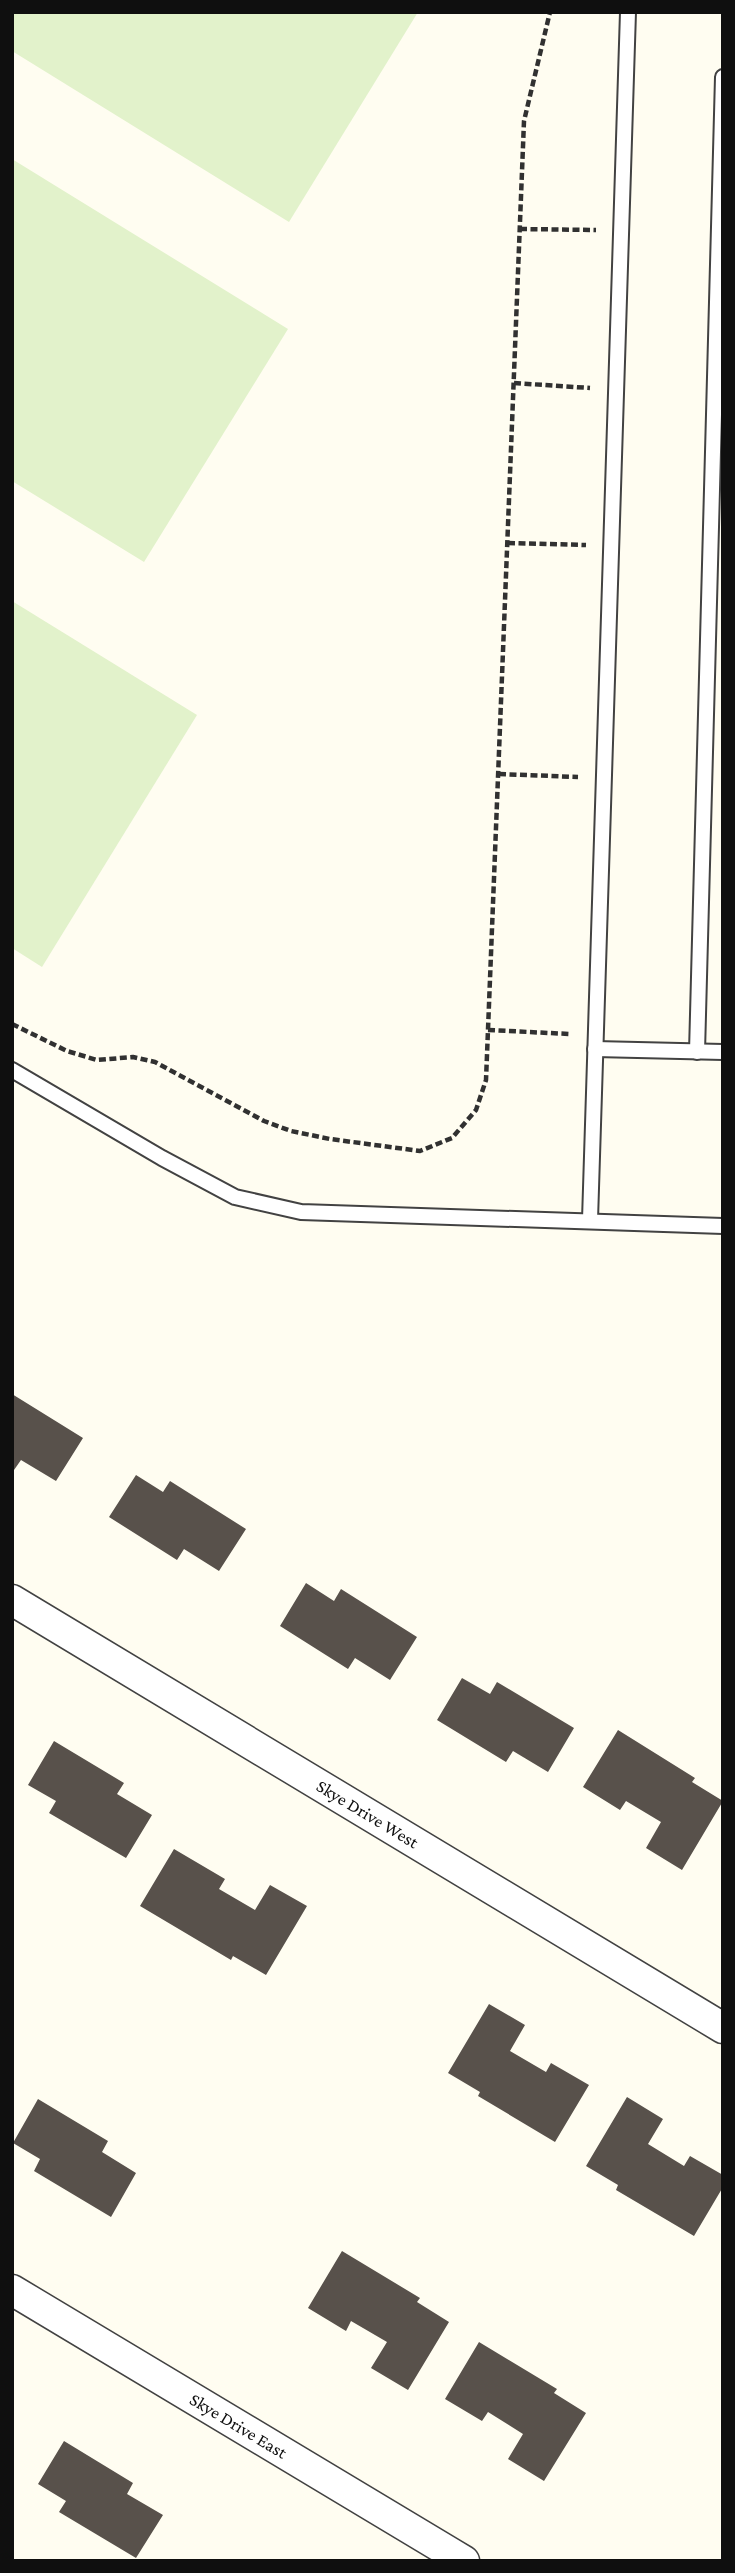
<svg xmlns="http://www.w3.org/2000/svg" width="735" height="2573" font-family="'Crimson Pro',serif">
<rect width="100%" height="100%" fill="#fffdf1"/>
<g fill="#e2f2cb">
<polygon points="12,12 418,12 289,222 12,51"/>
<polygon points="12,159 288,329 144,562 12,481"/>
<polygon points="12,601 197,715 42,967 12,948"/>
</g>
<g fill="#58514b">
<polygon points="12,1394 83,1438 56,1481 21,1460 14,1470 12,1469"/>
<polygon points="136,1475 163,1492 170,1481 246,1529 219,1571 184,1549 177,1560 109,1517"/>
<polygon points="306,1583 334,1601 341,1589 417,1637 390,1680 355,1658 348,1669 280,1626"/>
<polygon points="462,1678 490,1694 497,1682 574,1728 548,1772 513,1751 506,1762 437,1720"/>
<polygon points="618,1730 695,1778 692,1782 723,1801 682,1870 646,1848 661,1822 626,1801 620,1810 583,1787"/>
<polygon points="54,1741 124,1783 117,1794 152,1815 126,1858 49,1813 56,1801 28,1785"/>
<polygon points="174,1849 225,1879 219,1889 255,1910 270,1885 307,1906 266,1975 233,1956 231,1960 140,1906"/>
<polygon points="489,2004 525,2025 510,2051 546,2072 551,2063 589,2085 555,2142 478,2096 480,2092 448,2073"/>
<polygon points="627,2097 663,2119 648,2144 684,2166 690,2156 723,2175 723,2187 694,2236 616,2190 618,2185 586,2166"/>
<polygon points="38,2099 108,2141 102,2152 136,2173 111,2217 34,2171 40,2159 13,2143"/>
<polygon points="342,2251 420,2298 417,2302 449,2322 408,2390 371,2368 387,2342 351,2321 346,2331 308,2308"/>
<polygon points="479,2342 557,2389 554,2393 586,2413 544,2481 508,2459 523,2434 488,2412 482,2421 445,2399"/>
<polygon points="64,2441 133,2483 127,2494 163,2515 136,2558 59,2512 66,2501 38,2484"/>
</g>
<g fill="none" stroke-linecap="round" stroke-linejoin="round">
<defs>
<g id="service">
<polyline points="595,1049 723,1052"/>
<polyline points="697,1052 723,77"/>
<polyline points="12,1070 162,1158 235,1197 301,1212 723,1226"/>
<polyline points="590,1220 628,12"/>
</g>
<g id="minor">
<path id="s1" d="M12,1600l711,428"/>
<path id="s2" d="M12,2290l452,271"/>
</g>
</defs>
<use href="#service" stroke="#424242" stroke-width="18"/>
<use href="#minor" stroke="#424242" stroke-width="33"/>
<g stroke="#313131" stroke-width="4.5" stroke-dasharray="7 3.5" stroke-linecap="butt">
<polyline points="520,229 596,230"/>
<polyline points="514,383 590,388"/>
<polyline points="508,543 586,545"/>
<polyline points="499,774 578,777"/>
<polyline points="12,1024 67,1051 97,1060 133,1057 155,1062 264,1121 291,1131 330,1139 420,1151 452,1138 476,1110 486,1080 524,121 550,12"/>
<polyline points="488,1030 570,1034"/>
</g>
<use href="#service" stroke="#fff" stroke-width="14"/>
<use href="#minor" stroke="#fff" stroke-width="30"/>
</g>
<g text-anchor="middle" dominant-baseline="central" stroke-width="7" stroke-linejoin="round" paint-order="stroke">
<g font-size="18" fill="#0f0f0f" stroke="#fff">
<text stroke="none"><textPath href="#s1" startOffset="415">Skye Drive West</textPath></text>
<text stroke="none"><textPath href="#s2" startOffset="264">Skye Drive East</textPath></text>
</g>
</g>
<rect width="735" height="2573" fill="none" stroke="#0f0f0f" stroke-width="28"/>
</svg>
